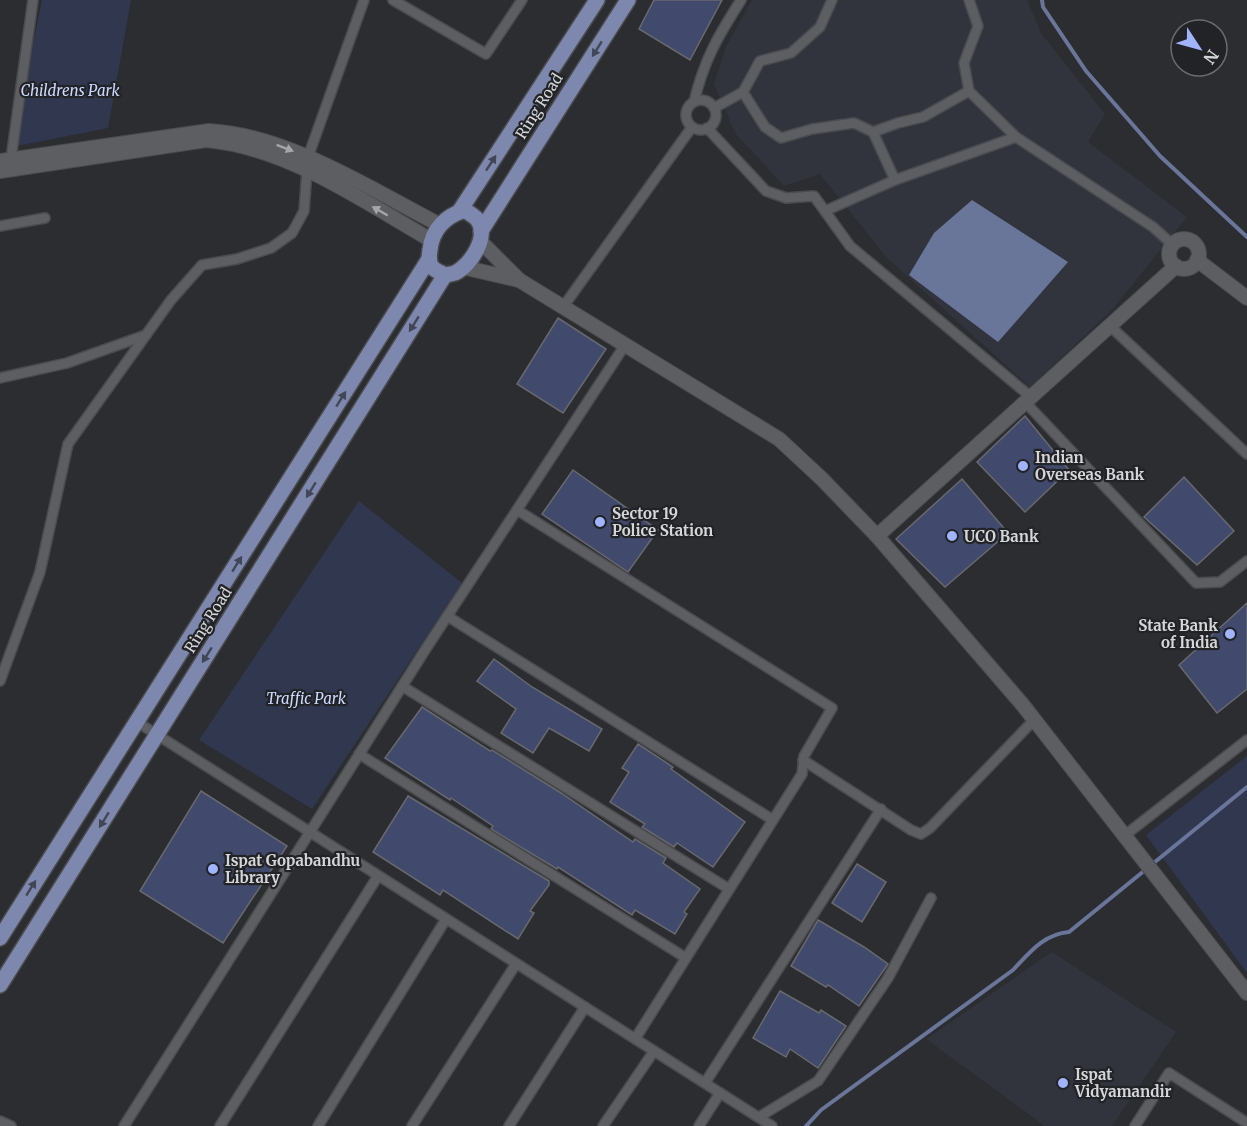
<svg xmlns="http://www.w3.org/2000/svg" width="1247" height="1126" font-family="Merriweather,serif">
<rect width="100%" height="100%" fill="#2c2d30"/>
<g fill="#32343d">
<polygon points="752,0 1027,0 1041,33 1105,114 1088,142 1187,217 1111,311 1030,387 887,258 820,174 784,186 735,133 714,84 726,47"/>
<polygon points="1052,952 1176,1032 1112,1126 1045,1126 926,1039"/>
</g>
<g fill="#31374f">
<polygon points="42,0 131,0 108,128 12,147"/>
<polygon points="359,501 462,583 312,809 199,740"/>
<polygon points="1247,756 1247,973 1146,835"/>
</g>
<polygon fill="#6a759a" points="972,200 1068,262 998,342 909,275 934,233"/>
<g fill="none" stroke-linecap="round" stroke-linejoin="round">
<g stroke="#6a759a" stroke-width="4">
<polyline points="1042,0 1043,7 1086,71 1160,156 1247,237"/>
<path d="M806,1126l15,-16 192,-140c17,-18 31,-36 56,-38l178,-145"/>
</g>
</g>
<g fill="#414a6d" stroke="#68696d" stroke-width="1.5">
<polygon points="654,0 722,0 690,60 639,29"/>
<polygon points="558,318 606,349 563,413 517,384"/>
<polygon points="1025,416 1069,470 1025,512 977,462"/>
<polygon points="573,470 658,530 628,572 542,514"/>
<polygon points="1184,477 1234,531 1197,565 1144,517"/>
<polygon points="962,479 1008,533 945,587 896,539"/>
<polygon points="1247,603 1247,689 1217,713 1179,665"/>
<polygon points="494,659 532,687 602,729 589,751 549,728 533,753 501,733 516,709 477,681"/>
<polygon points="422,707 490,751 492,750 561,793 633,842 635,839 666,858 663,863 700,889 684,912 687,914 675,934 635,910 632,915 558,867 557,869 491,829 493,826 451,798 450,800 385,758"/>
<polygon points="638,744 673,767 671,769 745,822 713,867 677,843 674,847 642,827 645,824 610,802 629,772 622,768"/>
<polygon points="201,791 287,846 223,943 140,891"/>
<polygon points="408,796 549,881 549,885 530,911 534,913 518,939 443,890 440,895 373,852"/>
<polygon points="857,864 886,882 862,922 832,903"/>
<polygon points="818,920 864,947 888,964 859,1006 828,985 826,987 791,966"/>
<polygon points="780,991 819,1013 821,1010 846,1026 818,1068 790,1049 786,1057 753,1038"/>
</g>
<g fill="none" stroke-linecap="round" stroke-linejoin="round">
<defs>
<g id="street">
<polyline points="393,0 486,54 522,0"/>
<polyline points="832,0 820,27 791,53 760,61 743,92 765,127 781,138 812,129 854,123 873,132 898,123 923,117 969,91 964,63 978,26 969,0"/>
<circle cx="701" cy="115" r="15"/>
<path d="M694,102c10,-42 24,-66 47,-102"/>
<polyline points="714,108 743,92"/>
<polyline points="707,128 766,191 786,198 814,196 850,246 1031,397"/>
<polyline points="873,132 895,180"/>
<polyline points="1016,137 1153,227 1173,245"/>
<polyline points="11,159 33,0"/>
<polyline points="825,211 895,180 1016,137 969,91"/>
<polyline points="0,226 45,218"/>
<polyline points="563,307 692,127"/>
<polyline points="1110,326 1247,454"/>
<polyline points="0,378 67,363 146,335"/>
<polyline points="1026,403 1196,583 1220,582 1247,561"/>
<polyline points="517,510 832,708 804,756 802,774 635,1039"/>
<polyline points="447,616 773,820"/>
<polyline points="0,681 40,572 68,444 171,300 202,265 237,259 271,248 292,233 304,211 308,157 364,0"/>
<polyline points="402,686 729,889"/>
<polyline points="137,722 772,1126"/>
<polyline points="359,754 686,958"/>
<polyline points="803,760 911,830 921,834 930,828 1034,720"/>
<polyline points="1124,836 1247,740"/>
<polyline points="705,1083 881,809"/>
<polyline points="759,1117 818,1081 888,978 931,898"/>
<polyline points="0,1121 11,1126"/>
<polyline points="124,1126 427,647 625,345"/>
<polyline points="220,1126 378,876"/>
<polyline points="318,1126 446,919"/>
<polyline points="412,1126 516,964"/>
<polyline points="509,1126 585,1007"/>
<polyline points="603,1126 654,1051"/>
<polyline points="699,1126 720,1093"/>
<polyline points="1135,1126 1169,1073 1247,1123"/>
</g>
<g id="secondary">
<path d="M0,161l209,-30c78,4 162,58 231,94"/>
<path d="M0,171l206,-31c81,7 157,61 225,100"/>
<circle cx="1184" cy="254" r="15"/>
<polyline points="480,241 519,280 779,439 822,479 877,536 1022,704 1247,993"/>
<polyline points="1197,260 1247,298"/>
<polyline points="462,267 519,280"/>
<polyline points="877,536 1176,266"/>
</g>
<g id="primary">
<path d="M465,210c4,3 9,6 12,9 13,17 -6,46 -22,54 -3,1 -6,1 -10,2 -3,-2 -9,-4 -12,-7 -5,-5 -4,-12 -3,-18 2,-21 16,-34 35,-40z"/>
<polyline points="459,212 597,0"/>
<polyline points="481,231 628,0"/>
<polyline points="0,938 429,259"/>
<polyline points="0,985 445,275"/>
</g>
</defs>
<use href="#street" stroke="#4a4b4e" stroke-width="12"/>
<use href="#secondary" stroke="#4a4b4e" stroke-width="16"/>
<use href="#primary" stroke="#4a4b4e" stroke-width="18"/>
<use href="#street" stroke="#5d5e61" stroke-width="9"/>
<use href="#secondary" stroke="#5d5e61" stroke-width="14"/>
<use href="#primary" stroke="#7e88ae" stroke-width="15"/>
</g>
<defs><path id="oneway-solid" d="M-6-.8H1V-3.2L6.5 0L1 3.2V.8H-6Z" transform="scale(1.5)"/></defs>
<g fill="#424656">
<use href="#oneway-solid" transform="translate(597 49) rotate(122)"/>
<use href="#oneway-solid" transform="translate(491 163) rotate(-57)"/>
<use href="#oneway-solid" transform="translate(414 324) rotate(122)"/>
<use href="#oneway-solid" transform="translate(341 399) rotate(-58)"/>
<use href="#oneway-solid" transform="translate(311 490) rotate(122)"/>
<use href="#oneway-solid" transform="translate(237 564) rotate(-58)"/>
<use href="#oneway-solid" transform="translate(207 655) rotate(122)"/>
<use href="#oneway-solid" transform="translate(104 820) rotate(122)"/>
<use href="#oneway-solid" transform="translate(31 888) rotate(-58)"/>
</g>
<g fill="#a5a6a8">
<use href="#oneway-solid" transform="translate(285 148) rotate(21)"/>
<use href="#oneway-solid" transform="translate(380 211) rotate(-150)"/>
</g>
<g fill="#a0b3fd" stroke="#222326" stroke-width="2">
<circle cx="1023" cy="466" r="6"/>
<circle cx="600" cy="522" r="6"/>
<circle cx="952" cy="536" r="6"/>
<circle cx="1230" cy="634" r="6"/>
<circle cx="213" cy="869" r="6"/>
<circle cx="1063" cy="1083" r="6"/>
</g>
<g text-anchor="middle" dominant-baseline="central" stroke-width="4.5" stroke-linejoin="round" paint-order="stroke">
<g font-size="15" font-style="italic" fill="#ced9ff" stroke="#222326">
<text x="70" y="90">Childrens Park</text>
<text x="306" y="698">Traffic Park</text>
</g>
<g font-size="15" fill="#d5d6d8" stroke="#222326">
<text transform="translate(539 106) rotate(-58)">Ring Road</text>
<text transform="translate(208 620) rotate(-58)">Ring Road</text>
</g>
<g font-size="15" font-weight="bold" fill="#d5d6d8" stroke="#222326" text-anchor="start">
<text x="1035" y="457">Indian<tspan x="1035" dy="17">Overseas Bank</tspan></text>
<text x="612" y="513">Sector 19<tspan x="612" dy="17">Police Station</tspan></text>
<text x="964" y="536">UCO Bank</text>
<text x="1218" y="625" text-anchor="end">State Bank<tspan x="1218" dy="17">of India</tspan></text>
<text x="225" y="860">Ispat Gopabandhu<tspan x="225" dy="17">Library</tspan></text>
<text x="1075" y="1074">Ispat<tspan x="1075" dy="17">Vidyamandir</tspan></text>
</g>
</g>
<g transform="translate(1199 48) rotate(126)"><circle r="28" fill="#222326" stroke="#6a6b6d" stroke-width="1.5"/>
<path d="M0-4.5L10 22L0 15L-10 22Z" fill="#a0b3fd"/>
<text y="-9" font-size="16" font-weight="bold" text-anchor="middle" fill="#d5d6d8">N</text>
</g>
</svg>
